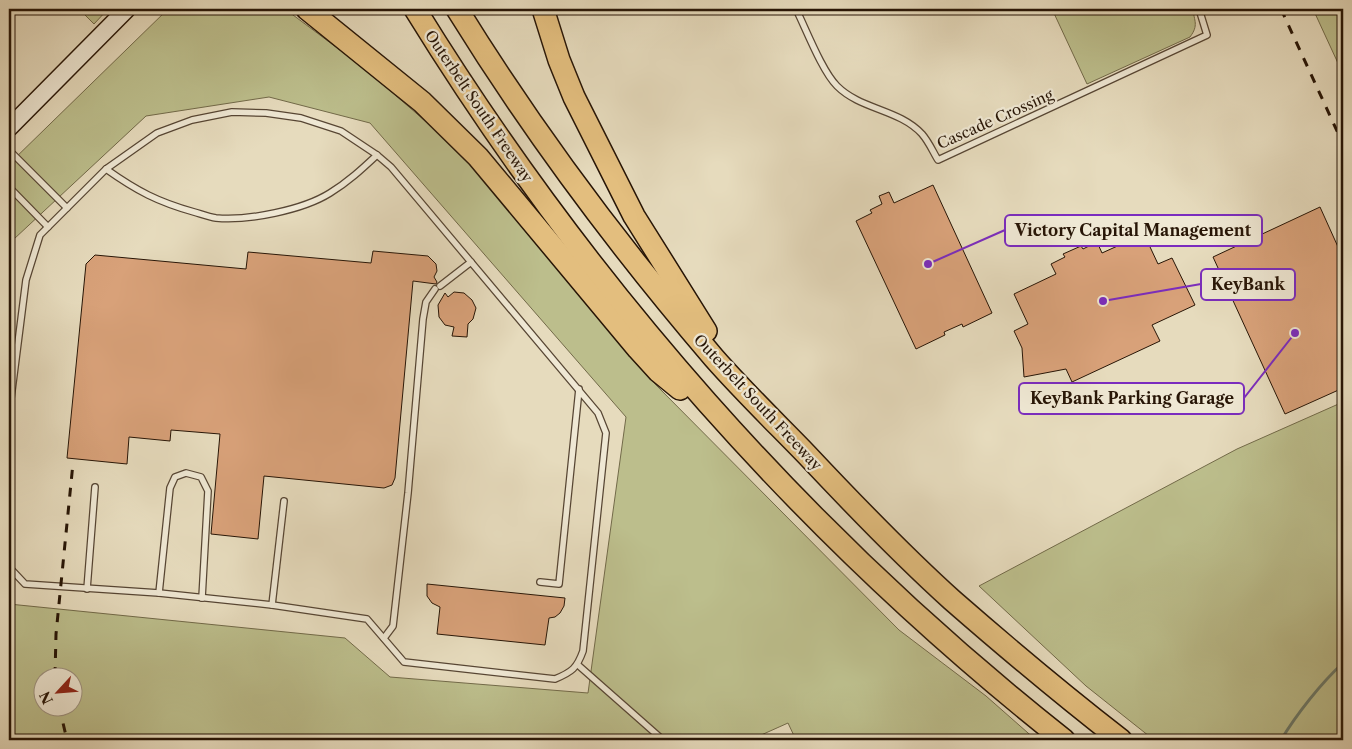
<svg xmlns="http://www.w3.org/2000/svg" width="1352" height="749" font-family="'Libre Caslon Text',serif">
<rect width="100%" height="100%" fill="#e6dbbd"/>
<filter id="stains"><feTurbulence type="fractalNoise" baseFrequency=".004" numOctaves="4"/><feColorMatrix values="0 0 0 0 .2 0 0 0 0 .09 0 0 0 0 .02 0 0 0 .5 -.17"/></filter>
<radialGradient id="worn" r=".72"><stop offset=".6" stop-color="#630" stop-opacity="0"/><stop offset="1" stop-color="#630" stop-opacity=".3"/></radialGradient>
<g fill="#bcbe8c" stroke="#726a49" fill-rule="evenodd">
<polygon points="79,9 108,9 94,24"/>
<path d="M168,9h117l79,59 105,91 187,226 243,245 87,66 50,44h-240l-8,-17 -38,17h-741v-136l336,34 45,39 198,16 38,-276 -256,-294 -101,-26 -123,19 -132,123 -5,70v-145zM42,676h30v30h-30z"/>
<path d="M1052,9h141c1,12 6,16 -3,28l-103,47z"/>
<polygon points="1313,9 1343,9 1343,74"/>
<polygon points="1343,402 1343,740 1154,740 1086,686 979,586 1237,449"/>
</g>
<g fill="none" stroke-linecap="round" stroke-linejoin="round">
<path stroke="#6a796a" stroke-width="3" d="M1281,740c15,-25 40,-57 62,-77"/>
</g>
<g fill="#d8a179" stroke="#271506">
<polygon points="933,185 992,313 963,327 962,324 944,332 945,335 916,349 856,221 872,213 870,210 882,204 879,196 889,192 894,203"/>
<polygon points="1320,207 1343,258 1343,388 1285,414 1213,257"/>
<polygon points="1144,234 1158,264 1172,258 1195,305 1152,325 1160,341 1072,382 1066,369 1024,377 1022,348 1014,331 1028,324 1014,294 1056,274 1051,264 1065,257 1063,254 1081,246 1083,249 1097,242 1102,253"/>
<polygon points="373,251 428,256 436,264 437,271 434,277 437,282 436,284 413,281 395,478 392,485 384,488 264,476 258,539 211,534 220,434 171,430 170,441 129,437 127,464 67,458 86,264 95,255 246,269 248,252 371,263"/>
<polygon points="454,292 464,293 472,300 476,308 473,319 468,324 467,337 452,336 454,327 445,325 439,317 438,305 445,293 448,297"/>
<polygon points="427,584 565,598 564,606 560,613 555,617 549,618 545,645 437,634 440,607 432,603 427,596"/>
</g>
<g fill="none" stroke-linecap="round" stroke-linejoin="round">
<defs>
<g id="service">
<path d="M796,9c10,20 26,62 41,77 24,24 62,23 85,48 7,8 11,18 16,26l269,-125 -8,-26"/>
<polyline points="9,150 67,208"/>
<path d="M106,169c31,22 52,33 88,43 7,2 15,5 22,6 32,3 87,-8 114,-25 18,-11 32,-24 47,-38"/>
<polyline points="9,187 48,227"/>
<polyline points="440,286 471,262"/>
<path d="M9,414l17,-134 14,-45 66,-66 51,-36 35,-13 40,-8 34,1 35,5 40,13 36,24 14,12 207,246 8,20 -23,218c-6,17 -11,21 -28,28l-151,-17 -37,-43 -95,-14 -113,-12 -134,-9 -16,-17"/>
<polyline points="540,582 559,584 579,389"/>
<polyline points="87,589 95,487"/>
<polyline points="159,593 170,488 175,477 186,473 201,477 208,491 202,598"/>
<polyline points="272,605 284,501"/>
<polyline points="384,638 393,626 408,493 423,319 426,302 435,289"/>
<polyline points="578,665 663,740"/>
</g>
<polyline id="secondary" points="9,128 127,9"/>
<g id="motorway">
<polyline points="307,9 422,102 478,157 638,349 658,371 680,389"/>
<path d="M415,9c172,279 391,527 649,731"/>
<path d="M457,9c76,123 163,239 257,349 30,34 62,65 93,97 47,50 94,99 145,145 55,48 111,95 169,140"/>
<polyline points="543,9 559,60 574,97 634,216 706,331"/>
</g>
</defs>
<use href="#service" stroke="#574634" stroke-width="8"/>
<use href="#secondary" stroke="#271506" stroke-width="19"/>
<use href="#motorway" stroke="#271506" stroke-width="24"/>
<use href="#service" stroke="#efe8d4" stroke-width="5.5"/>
<use href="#secondary" stroke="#efe8d4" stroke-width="16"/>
<use href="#motorway" stroke="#e3be7e" stroke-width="21"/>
<g stroke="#271506" stroke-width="3" stroke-dasharray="9 9" stroke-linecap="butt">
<polyline points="1281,9 1343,144"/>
<polyline points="55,676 56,634 73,463"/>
<polyline points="59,706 67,740"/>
</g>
</g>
<g text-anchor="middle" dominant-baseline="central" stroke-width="4.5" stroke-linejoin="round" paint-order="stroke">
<g font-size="15" fill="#271506" stroke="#efe8d4">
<text transform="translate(479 106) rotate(56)">Outerbelt South Freeway</text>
<text transform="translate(995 119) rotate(-24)">Cascade Crossing</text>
<text transform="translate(758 402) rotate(47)">Outerbelt South Freeway</text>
</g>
</g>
<path fill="none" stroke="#7b2cbf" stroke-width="2" d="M928 264L1005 230M1103 301L1201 284M1295 333L1244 398"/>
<g fill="#7b2cbf" stroke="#efe8d4" stroke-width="2">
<circle cx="928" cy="264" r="5"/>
<circle cx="1103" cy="301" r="5"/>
<circle cx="1295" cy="333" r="5"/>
</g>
<g fill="#efe8d4" stroke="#7b2cbf" stroke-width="2">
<rect x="1005" y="215" width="257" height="31" rx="5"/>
<rect x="1201" y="269" width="94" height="31" rx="5"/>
<rect x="1019" y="383" width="225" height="31" rx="5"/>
</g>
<g font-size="16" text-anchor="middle" font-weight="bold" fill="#271506">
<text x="1133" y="236">Victory Capital Management</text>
<text x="1248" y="290">KeyBank</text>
<text x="1132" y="404">KeyBank Parking Garage</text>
</g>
<rect width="1352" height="749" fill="none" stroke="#e6dbbd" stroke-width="30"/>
<rect x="10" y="10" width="1332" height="729" fill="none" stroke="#271506" stroke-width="2.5"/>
<rect x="15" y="15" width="1322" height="719" fill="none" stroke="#271506"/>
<g transform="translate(58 692) rotate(244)"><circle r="24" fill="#efe8d4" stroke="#9f9482"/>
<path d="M0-4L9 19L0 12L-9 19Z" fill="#8f2418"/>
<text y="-8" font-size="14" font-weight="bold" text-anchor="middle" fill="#271506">N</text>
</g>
<rect width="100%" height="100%" filter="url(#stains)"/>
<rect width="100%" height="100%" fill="url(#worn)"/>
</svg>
